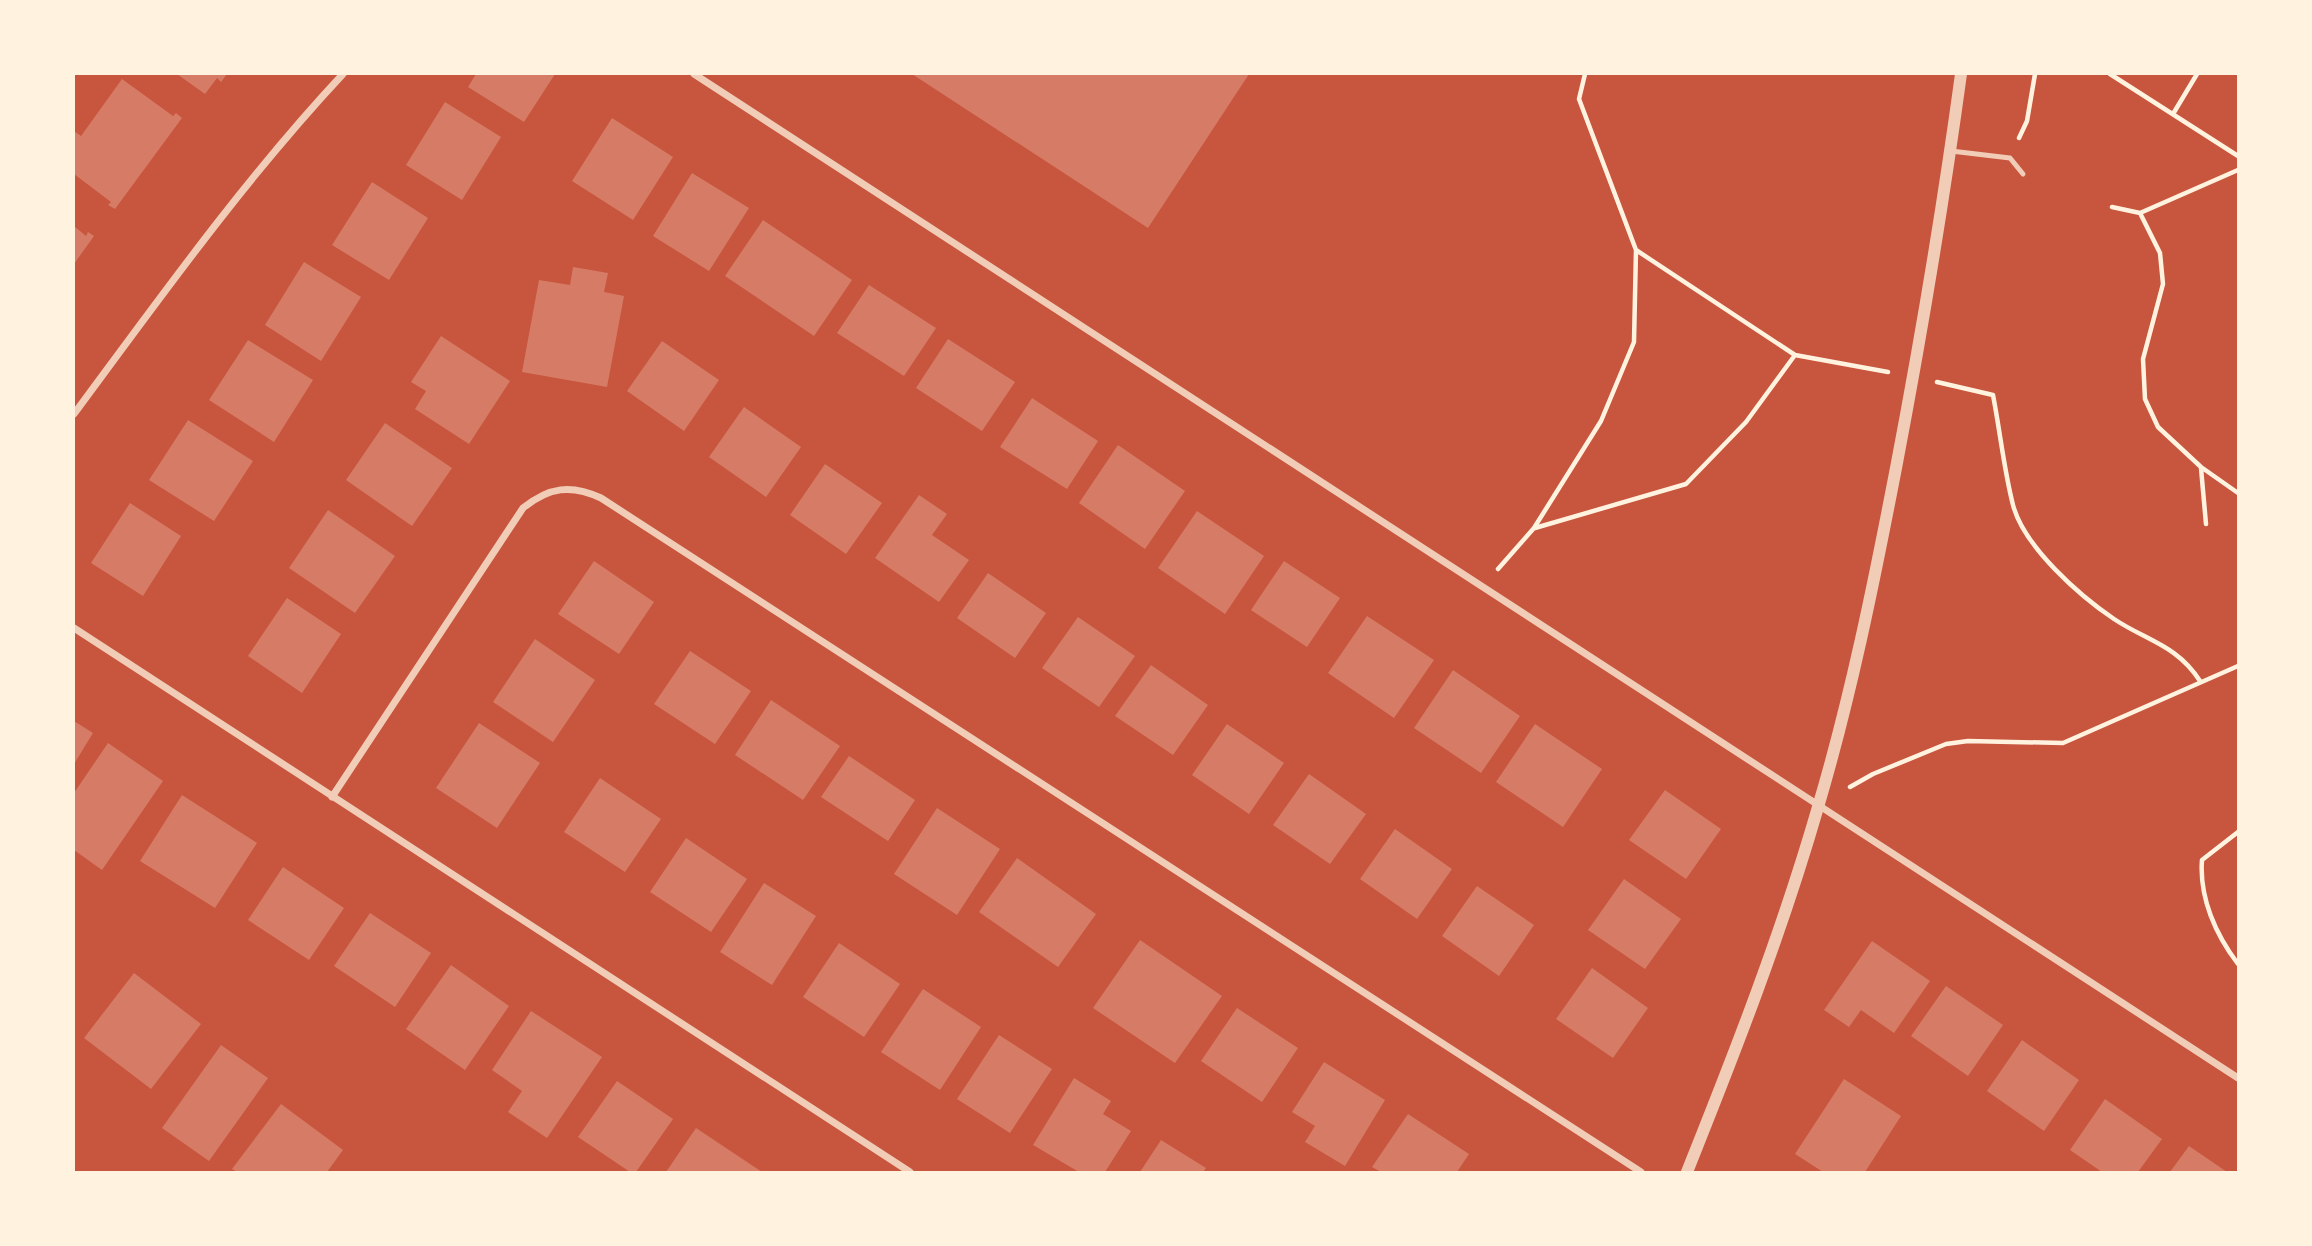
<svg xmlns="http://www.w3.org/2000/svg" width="2312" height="1246" font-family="Arial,sans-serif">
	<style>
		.building { fill: #d67c66 }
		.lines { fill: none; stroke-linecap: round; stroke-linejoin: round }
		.path { stroke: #fff3e0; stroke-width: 4.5 }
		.service { stroke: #f1ccb7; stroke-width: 5 }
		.minor { stroke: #f1ccb7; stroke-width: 7 }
		.tertiary { stroke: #f1ccb7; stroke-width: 12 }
	</style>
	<rect width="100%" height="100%" fill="#c8553d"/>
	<path class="building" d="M177,74H227L221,82L217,78L205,94Z
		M476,74H555L524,122L468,87Z
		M912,74H1249L1148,228Z
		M122,79L173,116L176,113L182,118L115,209L108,205L111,202L74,174V131L81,136Z
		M445,102L501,137L462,200L406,165Z
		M612,118L673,157L633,220L572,181Z
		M692,173L749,208L709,271L653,236Z
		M372,182L428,218L389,280L332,245Z
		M763,220L852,280L814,336L725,276Z
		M74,226L86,236L88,232L94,236L74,264Z
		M304,262L361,297L321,361L265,325Z
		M573,267L608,273L604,292L624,296L607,387L522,372L539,280L570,285Z
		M869,285L936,328L904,376L837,333Z
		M441,336L510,381L469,444L415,409L426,391L411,382Z
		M948,339L1015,382L982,431L916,388Z
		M248,340L313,380L274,442L209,400Z
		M662,341L719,380L684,431L627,391Z
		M1032,398L1098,441L1067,489L1000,447Z
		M744,407L801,447L766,497L709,457Z
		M188,420L253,461L214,521L149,480Z
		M385,423L452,468L412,526L346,480Z
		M1118,445L1185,491L1145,549L1079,503Z
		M825,464L882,503L846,554L790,515Z
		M919,495L947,514L932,535L969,560L939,602L875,558Z
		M130,503L181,536L143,596L91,563Z
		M328,510L395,556L355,613L289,568Z
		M1197,511L1264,556L1225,614L1158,568Z
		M594,561L654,602L619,654L558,614Z
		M1284,561L1340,598L1307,647L1251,610Z
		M988,573L1046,613L1015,658L957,618Z
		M287,598L341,634L302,693L248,656Z
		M1367,616L1434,660L1394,718L1328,673Z
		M1078,617L1135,656L1099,707L1042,668Z
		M535,639L595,680L553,742L493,702Z
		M690,651L751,691L715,744L654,704Z
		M1151,665L1208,705L1173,755L1115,716Z
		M1453,670L1520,716L1481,773L1414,728Z
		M771,700L840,746L803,800L735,755Z
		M74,721L93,733L74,764Z
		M479,723L540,763L497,828L436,788Z
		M1227,724L1284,763L1249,814L1192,775Z
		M1535,724L1602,769L1563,827L1496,782Z
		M108,743L163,781L102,870L74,850V793Z
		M849,756L915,800L888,841L821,797Z
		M1309,774L1366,814L1330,864L1273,825Z
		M600,778L661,819L625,872L564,832Z
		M1665,790L1721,829L1686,879L1629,840Z
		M182,795L257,843L215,908L140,861Z
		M937,808L1000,849L957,915L894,874Z
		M1395,829L1452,869L1417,919L1360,879Z
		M686,838L747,879L711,932L650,892Z
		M1017,858L1096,914L1058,967L979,912Z
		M283,867L344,908L309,960L248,920Z
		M1624,879L1681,919L1645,969L1588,930Z
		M764,883L816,916L772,985L720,952Z
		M1477,886L1534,925L1499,976L1442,936Z
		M370,913L431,953L395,1007L334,966Z
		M1140,940L1222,996L1175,1063L1093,1008Z
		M1872,941L1930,981L1894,1033L1861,1010L1849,1027L1824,1010Z
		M839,943L900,984L864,1037L803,997Z
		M451,965L509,1006L465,1070L406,1029Z
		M1592,968L1648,1008L1613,1058L1556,1019Z
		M134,973L201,1024L151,1089L84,1038Z
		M1946,986L2003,1025L1968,1076L1911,1036Z
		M923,989L981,1027L940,1090L881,1052Z
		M1237,1008L1298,1048L1262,1102L1201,1061Z
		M531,1011L602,1057L547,1138L508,1112L522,1091L492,1070Z
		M999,1035L1052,1069L1010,1133L957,1099Z
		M2022,1040L2079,1080L2044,1131L1987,1091Z
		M221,1045L268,1078L209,1161L162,1128Z
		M1324,1062L1385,1100L1345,1166L1305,1142L1315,1126L1292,1112Z
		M1074,1078L1111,1101L1103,1114L1131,1131L1105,1172H1079L1033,1145Z
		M1844,1079L1901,1116L1865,1172H1823L1795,1154Z
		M617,1081L673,1119L636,1172H630L578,1137Z
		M2105,1099L2162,1139L2138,1172H2102L2070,1150Z
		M281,1104L343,1150L327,1172H237L232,1169Z
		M1408,1114L1469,1154L1457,1172H1381L1372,1167Z
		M696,1128L762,1172H666Z
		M1161,1140L1206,1168L1203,1172H1140Z
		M2189,1146L2227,1172H2170Z"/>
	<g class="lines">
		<path class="path" d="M1585,74L1579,99L1636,250
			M2110,74L2238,156
			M2173,114L2197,74
			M2019,138L2027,121L2035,74
			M2112,207L2140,213L2238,170
			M2140,213L2160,253L2163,284L2143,359L2145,399L2158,427L2201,467L2238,493
			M1937,382L1993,395C2000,431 2004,470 2013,505C2024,547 2080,596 2114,619C2147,641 2177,645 2200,681
			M2201,468L2206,524
			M1535,528L1686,484L1746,422L1795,355
			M1498,569L1534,528L1601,421L1634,342L1636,250L1795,355L1888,372
			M1850,787L1873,774L1946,744L1968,741L2063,743L2238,666
			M2238,832L2202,860C2199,898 2216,935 2238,964"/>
		<path class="service" d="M1951,151L2010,158L2023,174"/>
		<path class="minor" d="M694,74L2238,1078
			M74,414C160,298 244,180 343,74
			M74,628L910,1172
			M332,797L523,508C549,487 571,484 601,498L1641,1172"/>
		<path class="tertiary" d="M1687,1172C1735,1052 1782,932 1818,807C1851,696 1874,582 1896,468C1921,337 1943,206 1961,74"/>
	</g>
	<rect width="2312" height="1246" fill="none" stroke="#fff3e0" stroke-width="150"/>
</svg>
